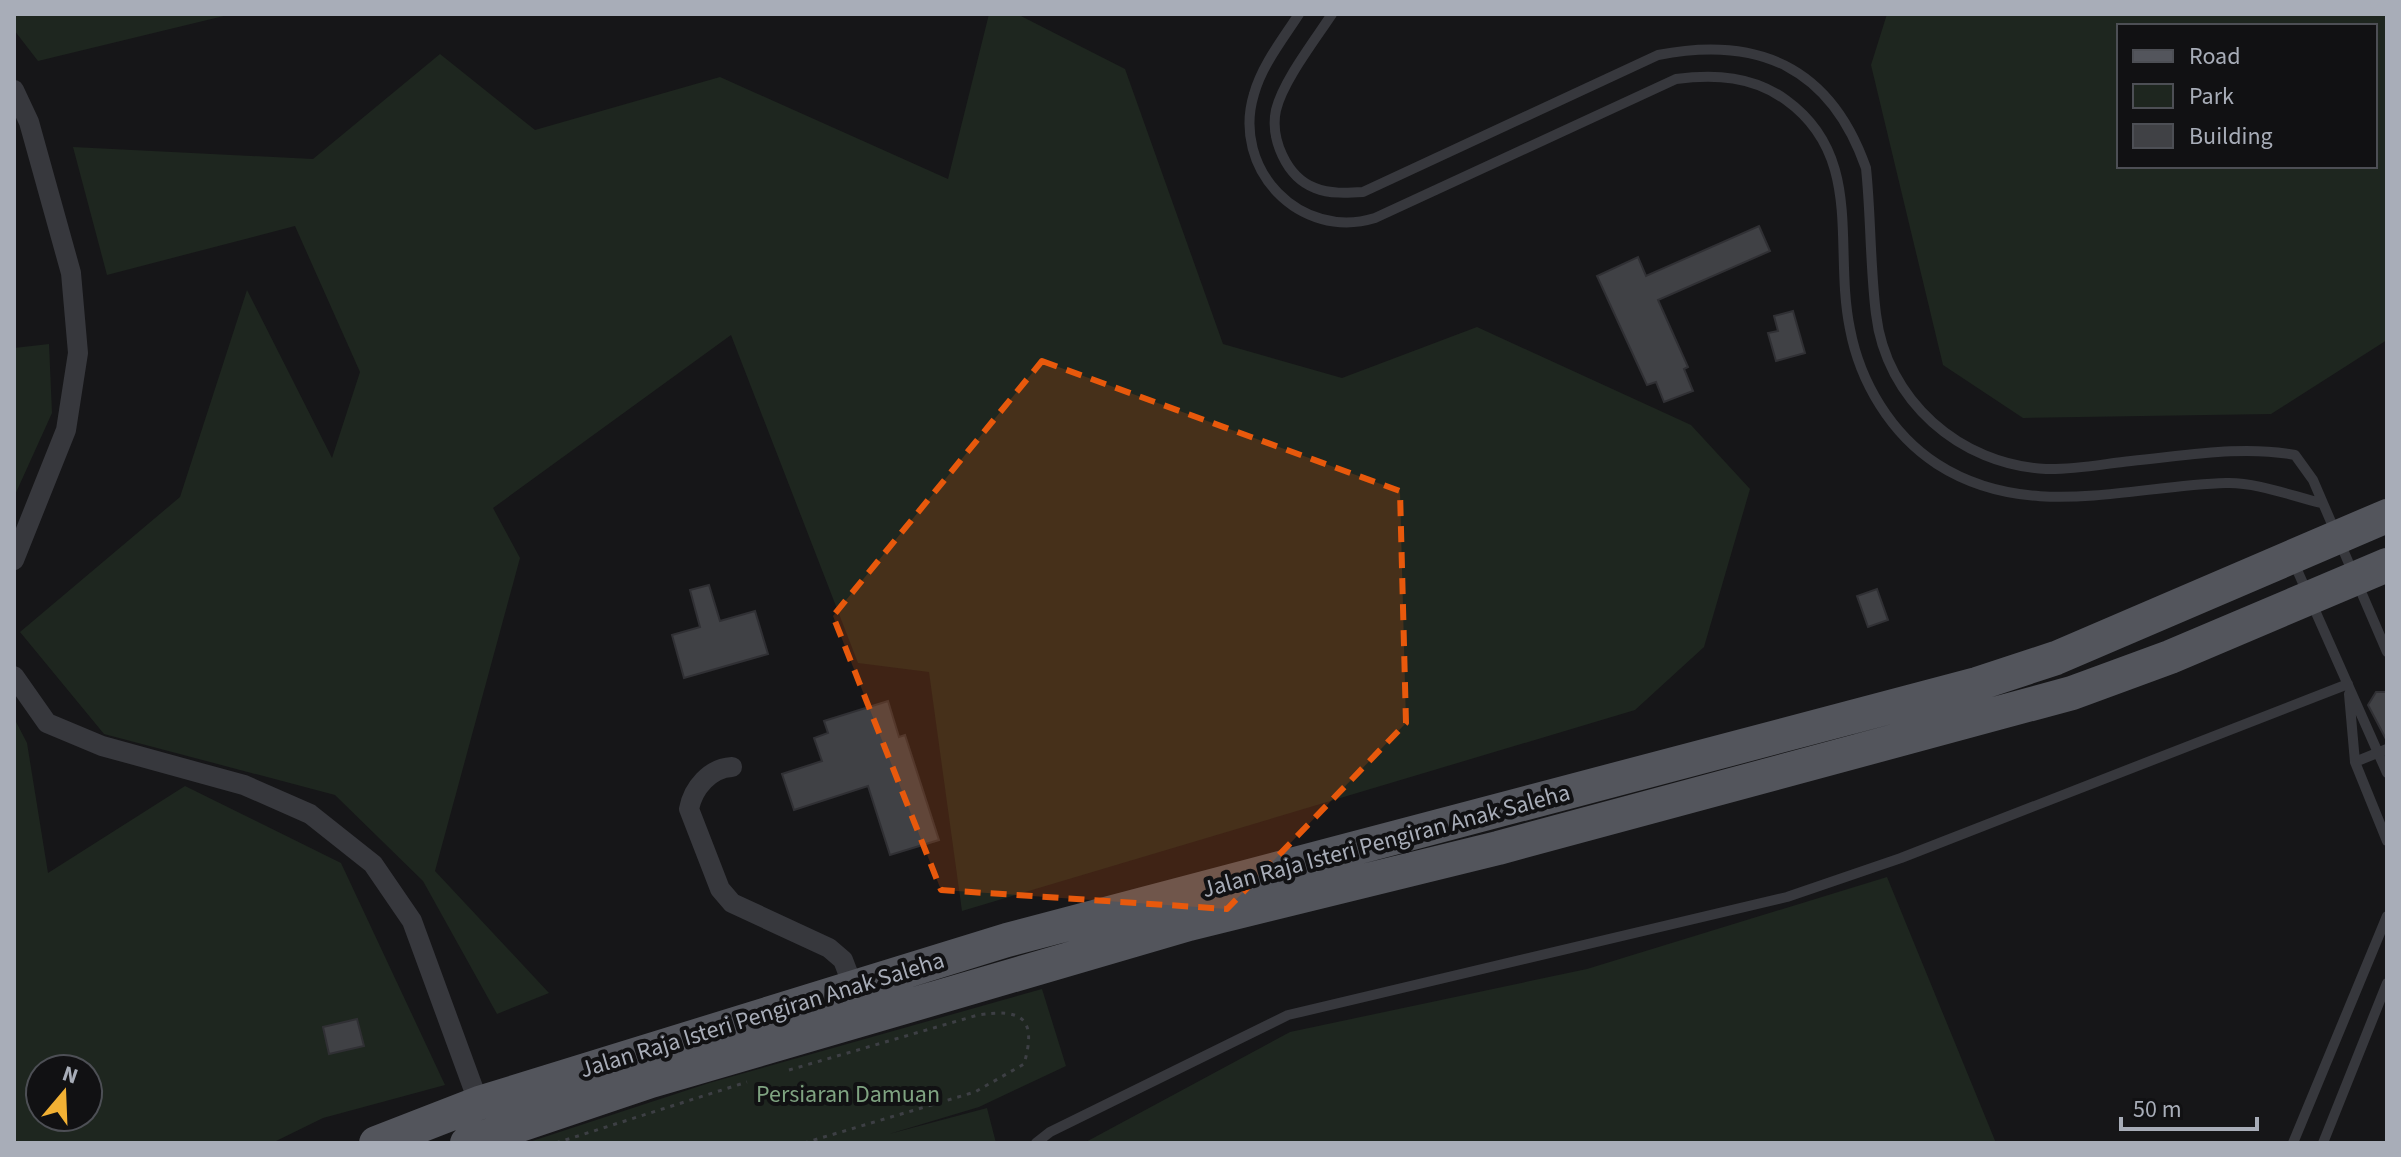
<svg xmlns="http://www.w3.org/2000/svg" width="2401" height="1157" font-family="'Source Sans 3',sans-serif">
	<style>
		.green { fill: #1e261f; fill-rule: evenodd }
		.building { fill: #404145; stroke: #303034; stroke-width: 2 }
		.lines { fill: none; stroke-linecap: round; stroke-linejoin: round }
		.path { stroke: #3d3f44; stroke-width: 3; stroke-dasharray: 4 6; stroke-linecap: butt }
		.lane { stroke: #37383d; stroke-width: 10 }
		.street { stroke: #37383d; stroke-width: 20 }
		.primary { stroke: #53555c; stroke-width: 34 }
		.marked { fill: #e8590c; fill-opacity: 0.2; stroke: #e8590c; stroke-width: 6; stroke-dasharray: 16 10; stroke-linejoin: round }
		.labels { text-anchor: middle; dominant-baseline: central; stroke-width: 8; stroke-linejoin: round; paint-order: stroke }
		.street-label { font-size: 24px; fill: #a8adb8; stroke: #111113 }
		.park-label { font-size: 24px; fill: #7fa381; stroke: #111113 }
	</style>
	<rect width="100%" height="100%" fill="#161618"/>
	<path class="green" d="M14,14H232L38,61L14,30Z
		M989,14H1017L1125,69L1223,344L1342,378L1477,327L1691,425L1750,489L1704,647L1635,710L962,911L929,672L858,663L731,335L493,508L520,558L435,871L549,993L497,1014L423,881L335,795L104,734L20,632L180,497L247,290L332,458L360,372L295,226L107,275L73,147L313,159L440,54L535,130L720,77L948,179Z
		M1887,14H2387V340L2271,414L2023,418L1943,365L1871,65ZM2375,26V166H2119V26Z
		M49,344L52,413L14,497V348Z
		M14,718L27,743L48,873L185,786L341,863L445,1085L323,1118L272,1143H14ZM40,1069H88V1117H40Z
		M1887,877L1996,1143H1084L1290,1032L1587,969Z
		M1042,989L1066,1066L979,1107L889,1134L987,1108L996,1143H526L709,1083Z"/>
	<path class="building" d="M1759,226L1770,251L1658,300L1688,367L1684,369L1693,391L1664,402L1656,382L1647,385L1597,276L1638,257L1646,276Z
		M1793,311L1805,353L1776,361L1768,333L1778,331L1774,316Z
		M709,585L720,621L755,611L768,654L684,678L672,635L700,627L690,590Z
		M1877,589L1888,620L1868,627L1857,596Z
		M2376,692H2387V741L2368,705Z
		M888,701L899,737L905,735L939,840L890,855L868,786L794,810L782,774L822,761L814,738L828,733L824,721Z
		M357,1019L364,1046L329,1054L323,1027Z"/>
	<g class="lines">
		<path class="path" d="M789,1070L978,1015C1023,1008 1037,1019 1024,1064L975,1092L804,1143
			M556,1143L747,1082"/>
		<path class="lane" d="M1299,14C1283,39 1262,65 1254,94C1231,169 1300,241 1375,218L1676,79C1715,74 1753,76 1786,100C1865,157 1833,247 1850,329C1860,382 1891,434 1937,464C2027,522 2127,486 2226,483C2256,482 2292,496 2321,503
			M1332,14C1315,40 1283,81 1276,110C1270,138 1286,177 1315,188C1330,194 1347,193 1363,192L1658,55C1760,35 1831,68 1866,168C1871,216 1870,266 1876,314C1886,400 1960,465 2046,469C2073,470 2103,464 2131,461C2184,456 2242,445 2295,455L2313,480L2387,652
			M2294,563L2387,773
			M2349,694L2355,762L2387,841
			M2355,762L2387,749
			M1036,1143L1050,1132L1288,1015L1787,897L1901,858L2348,684
			M2293,1143L2387,916
			M2323,1143L2387,983"/>
		<path class="street" d="M14,90L29,122L71,273L78,353L66,430L14,560
			M14,676L47,723L102,746L244,785L310,814L373,864L412,921L482,1112
			M732,767C710,768 693,788 689,809L720,889L732,903L829,948L843,960L856,994"/>
		<path class="primary" d="M376,1143L479,1103L1007,940L1977,684L2056,658L2387,516
			M467,1143L651,1081L1189,924L1498,848L2072,693L2170,657L2387,565"/>
	</g>
	<path class="marked" d="M1042,361L1400,491L1406,723L1227,909L941,890L833,616Z"/>
	<g class="labels">
		<g class="street-label">
			<text transform="translate(1386 841) rotate(-15)">Jalan Raja Isteri Pengiran Anak Saleha</text>
			<text transform="translate(762 1015) rotate(-17)">Jalan Raja Isteri Pengiran Anak Saleha</text>
		</g>
		<g class="park-label">
			<text x="848" y="1094">Persiaran Damuan</text>
		</g>
	</g>
	<rect width="2401" height="1157" fill="none" stroke="#a8adb8" stroke-width="32"/>
	<rect x="2117" y="24" width="260" height="144" fill="#111113" stroke="#4d4f55" stroke-width="2"/>
	<rect x="2133" y="50" width="40" height="12" fill="#53555c" stroke="#4d4f55" stroke-width="2"/>
	<text x="2189" y="64" font-size="24" fill="#a8adb8">Road</text>
	<rect x="2133" y="84" width="40" height="24" fill="#1e261f" stroke="#4d4f55" stroke-width="2"/>
	<text x="2189" y="104" font-size="24" fill="#a8adb8">Park</text>
	<rect x="2133" y="124" width="40" height="24" fill="#404145" stroke="#4d4f55" stroke-width="2"/>
	<text x="2189" y="144" font-size="24" fill="#a8adb8">Building</text>
	<g transform="translate(64 1093) rotate(19)"><circle r="38" fill="#111113" stroke="#4d4f55" stroke-width="2"/>
	<path d="M0-6L14 30L0 20L-14 30Z" fill="#f2b134"/>
	<text y="-12" font-size="22" font-weight="bold" text-anchor="middle" fill="#a8adb8">N</text>
	</g>
	<path d="M2121 1117v12h136v-12" fill="none" stroke="#a8adb8" stroke-width="4"/>
	<text x="2133" y="1117" font-size="24" fill="#a8adb8" stroke="#111113" stroke-width="6" paint-order="stroke">50 m</text>
</svg>
